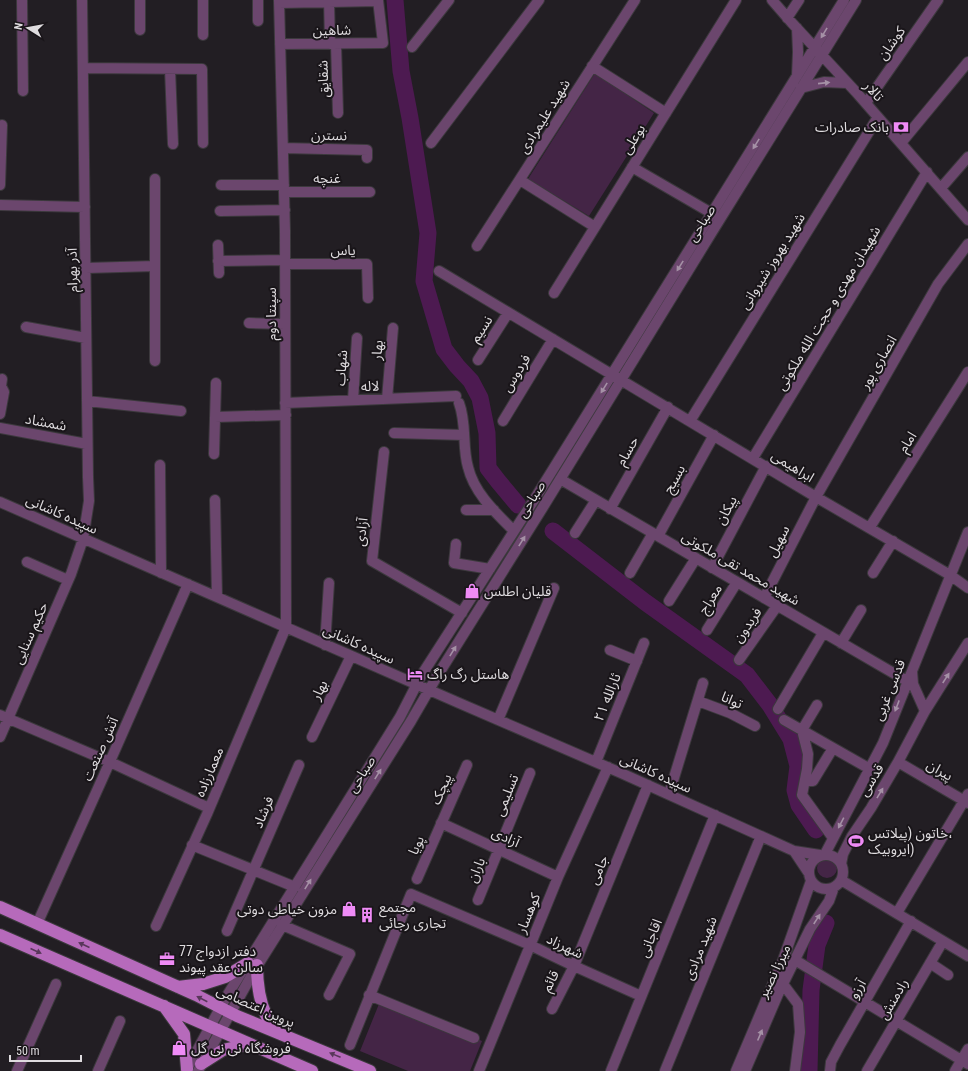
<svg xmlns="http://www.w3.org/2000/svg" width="968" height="1071" font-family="'Roboto Condensed','Noto Sans Arabic',sans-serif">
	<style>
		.green { fill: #442546 }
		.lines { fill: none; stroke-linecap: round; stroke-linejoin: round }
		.river { stroke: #4d1a51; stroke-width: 17 }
		.minor-casing { stroke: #3c393d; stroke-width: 12 }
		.major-casing { stroke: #3c393d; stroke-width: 14 }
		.minor { stroke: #6b466d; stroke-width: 10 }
		.major { stroke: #b66abb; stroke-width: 12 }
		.oneway { fill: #a591a6 }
		.oneway2 { fill: #58375a }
		.labels { text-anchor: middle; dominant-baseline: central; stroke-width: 4; stroke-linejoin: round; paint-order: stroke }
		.street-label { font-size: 14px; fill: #dfdcdf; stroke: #191519 }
		.poi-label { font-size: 14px; fill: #dfdcdf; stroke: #191519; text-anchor: start }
	</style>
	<rect width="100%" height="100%" fill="#221e23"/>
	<path class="green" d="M595,73L654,113L589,216L528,179Z
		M817 868a10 10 0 1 1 20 0a10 10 0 1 1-20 0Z
		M381,999L482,1041L470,1071H408L360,1051Z"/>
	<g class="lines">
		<path class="river" d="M395,0L401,71L410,118L428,233L424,281L444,349L457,366L471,381L480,398L487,433L488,468L498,481L518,505
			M553,531L645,602L747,675L770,705L791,739L798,766L795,790L799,805L816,830
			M809,1071L811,990L817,945L826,923"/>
		<g class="minor-casing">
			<path id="minor" d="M22,0L23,91
				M258,0V21
				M329,0L330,44
				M772,0L792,23L856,92L968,220
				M279,3L378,1
				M787,18L799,0
				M797,28L798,52L797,76
				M140,30V0
				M203,35V0
				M280,44L383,43L378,0
				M336,44L338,113
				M412,47L449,0
				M592,66L666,113
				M83,68L202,69L203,143
				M170,69L173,144
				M801,88L824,82L847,83
				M866,103L938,0
				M431,143L539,0
				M901,143L968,62
				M283,148L367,150V158
				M632,167L713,214
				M155,179V361
				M520,180L595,227
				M0,185L2,125
				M221,185H284
				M941,188L968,157
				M284,192H370
				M0,205L85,207
				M220,211L285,210
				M218,245L219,273
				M477,246L635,0
				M218,261L285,260
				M285,264H367L368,298
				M86,268L155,266
				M439,271L816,497L950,575L968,588
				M554,293L736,0
				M249,323L285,324
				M26,327L86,338
				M478,360L508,313
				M387,399L393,328
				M353,400L357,338
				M87,401L181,411
				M285,403L456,396
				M459,403C467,424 462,447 468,467C474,493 496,513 514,531
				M0,414L4,392L1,386L2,379
				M215,417L286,415
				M503,421L553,339
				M690,421L878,117
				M0,428L87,444
				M394,433L464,435
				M384,452L372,561L462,613
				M214,454L216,383
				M753,458L927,172
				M160,465L161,573
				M560,479L907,681
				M215,500L217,597
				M0,502L459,703L621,773L794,851L820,855
				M610,509L668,407
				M466,510H494
				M870,527L968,372
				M575,533L596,500
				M658,536L714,435
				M456,544L454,563L490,569
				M27,562L68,580
				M712,568L766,466
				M630,573L653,533
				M873,573L893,541
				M764,598L816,497L938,284L968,244
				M669,601L696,558
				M707,630L737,582
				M841,643L861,610
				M325,645L329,583
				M610,650L637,661
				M739,660L777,606
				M912,671L913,684L925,711
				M698,701L730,713L755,726
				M817,705L802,730L808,754L807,769L802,795L833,838
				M778,709L823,633
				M0,715L110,762L209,808
				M498,720L554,588
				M784,720L870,769
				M0,737L71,574L83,539L89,501L88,477L82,0
				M312,737L351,656
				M596,762L644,643
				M898,762L968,803
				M805,780L813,781L833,748
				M669,794L703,683
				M441,823L558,877
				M192,845L295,887
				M794,851L808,872
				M825,854L883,743L968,532
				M809 872a17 17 0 1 1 34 0a17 17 0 1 1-34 0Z
				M841,864L843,854L852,836L871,808L898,762L925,711L968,643
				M417,879L467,765
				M841,880L968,956
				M478,900L530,773
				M897,913L968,794
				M37,924L104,775L188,584
				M282,925L350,954L329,995
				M156,926L207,814L286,627L285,231L279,0
				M227,931L299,765
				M795,960L968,1064
				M930,963L948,975
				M783,984L798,1004L800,1032L795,1071
				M369,995L474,1038
				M552,1009L574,966L648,785
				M350,1045L411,894L530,945L574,966L641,996
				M17,1071L56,984
				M98,1071L120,1021
				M186,1071L225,999L400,717L421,676L534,500L844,0
				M198,1071L254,971L411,721L436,678L543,507L712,232L856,0
				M479,1071L558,877L608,767
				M611,1071L715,815
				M665,1071L761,836
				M736,1071L783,960L811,881
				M745,1071L779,992L810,929L829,901L834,887
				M830,1071L831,1062L840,1045L911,921
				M867,1071L943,941
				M955,1071L968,1049"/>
		</g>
		<g class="major-casing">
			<path id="major" d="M0,907L196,995L237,1016L370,1071
				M0,935L312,1071
				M257,965C257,982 259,1000 266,1015C269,1022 275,1028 280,1033
				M178,987L203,984L225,977L248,963
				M164,1006L184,1034L187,1069
				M201,1064L223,1050L240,1046H251"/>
		</g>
		<use href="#minor" class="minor"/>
		<use href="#major" class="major"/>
	</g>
	<defs><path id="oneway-solid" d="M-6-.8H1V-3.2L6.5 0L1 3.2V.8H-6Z"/></defs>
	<g class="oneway">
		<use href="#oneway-solid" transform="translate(824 33) rotate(121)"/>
		<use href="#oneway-solid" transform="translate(824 83) rotate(-6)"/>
		<use href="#oneway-solid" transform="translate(756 144) rotate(122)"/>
		<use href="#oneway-solid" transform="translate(680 266) rotate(122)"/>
		<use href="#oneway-solid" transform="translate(604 388) rotate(122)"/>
		<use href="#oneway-solid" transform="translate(522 541) rotate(-58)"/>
		<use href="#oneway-solid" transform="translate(453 651) rotate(-58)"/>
		<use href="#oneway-solid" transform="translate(946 678) rotate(-57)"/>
		<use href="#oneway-solid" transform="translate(897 706) rotate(111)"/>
		<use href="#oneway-solid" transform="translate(378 774) rotate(-58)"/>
		<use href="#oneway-solid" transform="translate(880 793) rotate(-59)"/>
		<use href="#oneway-solid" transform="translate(841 823) rotate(118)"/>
		<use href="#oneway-solid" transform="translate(308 884) rotate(-58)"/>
		<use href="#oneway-solid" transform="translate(817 919) rotate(-57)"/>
		<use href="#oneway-solid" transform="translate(760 1035) rotate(-67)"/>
	</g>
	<g class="oneway2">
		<use href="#oneway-solid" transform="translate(84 945) rotate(-156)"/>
		<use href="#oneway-solid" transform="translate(36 951) rotate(24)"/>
		<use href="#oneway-solid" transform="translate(202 999) rotate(-153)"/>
		<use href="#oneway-solid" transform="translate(335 1055) rotate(-158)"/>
	</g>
	<defs>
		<g id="bank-bare" transform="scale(1.2)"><path d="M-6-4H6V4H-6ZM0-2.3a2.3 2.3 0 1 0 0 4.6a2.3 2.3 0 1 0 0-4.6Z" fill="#ef8bf6" stroke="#191519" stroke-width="2.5" paint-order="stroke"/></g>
		<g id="shop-bare" transform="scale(1.2)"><path d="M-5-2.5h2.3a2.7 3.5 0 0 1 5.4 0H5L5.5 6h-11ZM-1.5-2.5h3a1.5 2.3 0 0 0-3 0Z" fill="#ef8bf6" stroke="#191519" stroke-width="2.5" paint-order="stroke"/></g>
		<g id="hotel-bare" transform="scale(1.2)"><path d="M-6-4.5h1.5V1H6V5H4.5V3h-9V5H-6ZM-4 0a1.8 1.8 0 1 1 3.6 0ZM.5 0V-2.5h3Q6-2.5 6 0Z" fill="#ef8bf6" stroke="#191519" stroke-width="2.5" paint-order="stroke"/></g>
		<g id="stadium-bare" transform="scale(1.2)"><path d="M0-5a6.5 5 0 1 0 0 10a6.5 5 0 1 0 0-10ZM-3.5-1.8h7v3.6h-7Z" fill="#ef8bf6" stroke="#191519" stroke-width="2.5" paint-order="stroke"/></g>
		<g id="building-bare" transform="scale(1.2)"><path d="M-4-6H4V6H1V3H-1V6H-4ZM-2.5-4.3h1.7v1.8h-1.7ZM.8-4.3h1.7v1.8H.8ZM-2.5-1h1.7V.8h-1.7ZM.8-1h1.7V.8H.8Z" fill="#ef8bf6" stroke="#191519" stroke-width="2.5" paint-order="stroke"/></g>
		<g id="office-bare" transform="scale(1.2)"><path d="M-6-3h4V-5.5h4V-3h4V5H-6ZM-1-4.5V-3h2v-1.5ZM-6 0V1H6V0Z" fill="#ef8bf6" stroke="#191519" stroke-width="2.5" paint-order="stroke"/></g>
	</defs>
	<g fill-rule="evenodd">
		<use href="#bank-bare" x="901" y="127"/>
		<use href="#shop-bare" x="472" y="591"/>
		<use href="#hotel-bare" x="415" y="674"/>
		<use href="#stadium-bare" x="856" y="841"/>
		<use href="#shop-bare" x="349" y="909"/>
		<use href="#building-bare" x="367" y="915"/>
		<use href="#office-bare" x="167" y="959"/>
		<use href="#shop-bare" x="179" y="1048"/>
	</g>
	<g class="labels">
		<g class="street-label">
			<text transform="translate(332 30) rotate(-1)">شاهین</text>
			<text transform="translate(891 43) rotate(-55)">کوشان</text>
			<text transform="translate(323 79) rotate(-92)">شقایق</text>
			<text transform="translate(874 91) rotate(48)">تالار</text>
			<text transform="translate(544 116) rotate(-58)">شهید علیمرادی</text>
			<text transform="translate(329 135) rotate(1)">نسترن</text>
			<text transform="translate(633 139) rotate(-58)">بوعلی</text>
			<text x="327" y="178">غنچه</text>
			<text transform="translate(701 223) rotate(-58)">صباحی</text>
			<text x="343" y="250">یاس</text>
			<text transform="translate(772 261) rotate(-58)">شهید بهروز شیروانی</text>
			<text transform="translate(72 270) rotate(-91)">آذر بهرام</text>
			<text transform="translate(828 308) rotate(-59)">شهیدان مهدی و حجت الله ملکوتی</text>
			<text transform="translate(271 314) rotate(-90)">سپنتا دوم</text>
			<text transform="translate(481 329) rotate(-57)">نسیم</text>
			<text transform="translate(377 350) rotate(-85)">بهار</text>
			<text transform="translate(878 362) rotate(-60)">انصاری پور</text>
			<text transform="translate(341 368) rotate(-86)">شهاب</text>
			<text transform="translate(516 373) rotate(-58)">فردوس</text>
			<text transform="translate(370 386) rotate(-2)">لاله</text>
			<text transform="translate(46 422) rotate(10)">شمشاد</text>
			<text transform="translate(907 442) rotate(-58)">امام</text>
			<text transform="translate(627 451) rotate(-61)">حسام</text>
			<text transform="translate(793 466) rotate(32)">ابراهیمی</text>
			<text transform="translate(674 479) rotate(-61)">بسیج</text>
			<text transform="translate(531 499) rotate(-58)">صباحی</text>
			<text transform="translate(726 510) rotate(-62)">پیکان</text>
			<text transform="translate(62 514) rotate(24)">سپیده کاشانی</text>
			<text transform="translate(361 532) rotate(-83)">آزادی</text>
			<text transform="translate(778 541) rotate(-63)">سهیل</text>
			<text transform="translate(741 568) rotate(30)">شهید محمد تقی ملکوتی</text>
			<text transform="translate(710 599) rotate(-58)">معراج</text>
			<text transform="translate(747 625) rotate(-55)">فریدون</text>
			<text transform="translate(30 633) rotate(-66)">حکیم سنایی</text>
			<text transform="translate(359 644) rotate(24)">سپیده کاشانی</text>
			<text transform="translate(319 690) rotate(-64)">بهار</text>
			<text transform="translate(889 690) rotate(-68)">قدسی غربی</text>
			<text transform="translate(607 697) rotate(-68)">ثارالله ۲۱</text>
			<text transform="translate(732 700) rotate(24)">توانا</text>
			<text transform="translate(100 749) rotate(-66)">آتش صنعت</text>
			<text transform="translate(940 770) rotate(30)">پیران</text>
			<text transform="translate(209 772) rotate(-67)">معمارزاده</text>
			<text transform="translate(656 773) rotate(24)">سپیده کاشانی</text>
			<text transform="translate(361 774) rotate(-58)">صباحی</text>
			<text transform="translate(871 780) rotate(-59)">قدسی</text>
			<text transform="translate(441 789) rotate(-66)">پیچک</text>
			<text transform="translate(506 795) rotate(-68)">تسلیمی</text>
			<text transform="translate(263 812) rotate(-67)">فرشاد</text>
			<text transform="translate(506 837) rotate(25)">آزادی</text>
			<text transform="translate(416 845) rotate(-66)">پویا</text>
			<text transform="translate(476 870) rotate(-68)">باران</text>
			<text transform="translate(598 870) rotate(-68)">جامی</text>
			<text transform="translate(528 913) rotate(-68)">کوهسار</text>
			<text transform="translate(650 938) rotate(-68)">اقاجانی</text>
			<text transform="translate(565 946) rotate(26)">شهرزاد</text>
			<text transform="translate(700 948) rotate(-68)">شهید مرادی</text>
			<text transform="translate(774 971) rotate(-64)">میرزا نصیر</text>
			<text transform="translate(550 981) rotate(-63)">قائم</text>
			<text transform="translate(857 989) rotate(-60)">آرزو</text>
			<text transform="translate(893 999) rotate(-60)">رادمنش</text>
			<text transform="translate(256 1006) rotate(24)">پروین اعتصامی</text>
		</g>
		<g class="poi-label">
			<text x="889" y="127" text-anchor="end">بانک صادرات</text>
			<text x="484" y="591">قلیان اطلس</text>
			<text x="427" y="674">هاستل رگ راگ</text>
			<text x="868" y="833">خاتون (پیلاتس،<tspan x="868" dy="16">ایروبیک)</tspan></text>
			<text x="379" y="907">مجتمع<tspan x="379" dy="16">تجاری رجائی</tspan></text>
			<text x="337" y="909" text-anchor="end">مزون خیاطی دوتی</text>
			<text x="179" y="951">دفتر ازدواج 77<tspan x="179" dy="16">سالن عقد پیوند</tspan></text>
			<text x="191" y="1048">فروشگاه نی نی گل</text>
		</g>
	</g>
	<g transform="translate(28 28) rotate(281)" stroke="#191519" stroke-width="3" paint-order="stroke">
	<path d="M0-3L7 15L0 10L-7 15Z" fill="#dfdcdf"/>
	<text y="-6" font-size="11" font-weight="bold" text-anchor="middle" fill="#dfdcdf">N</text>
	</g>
	<path d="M10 1055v6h71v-6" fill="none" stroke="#dfdcdf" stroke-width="2"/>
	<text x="16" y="1055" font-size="12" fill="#dfdcdf" stroke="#191519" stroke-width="3" paint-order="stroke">50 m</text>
</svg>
